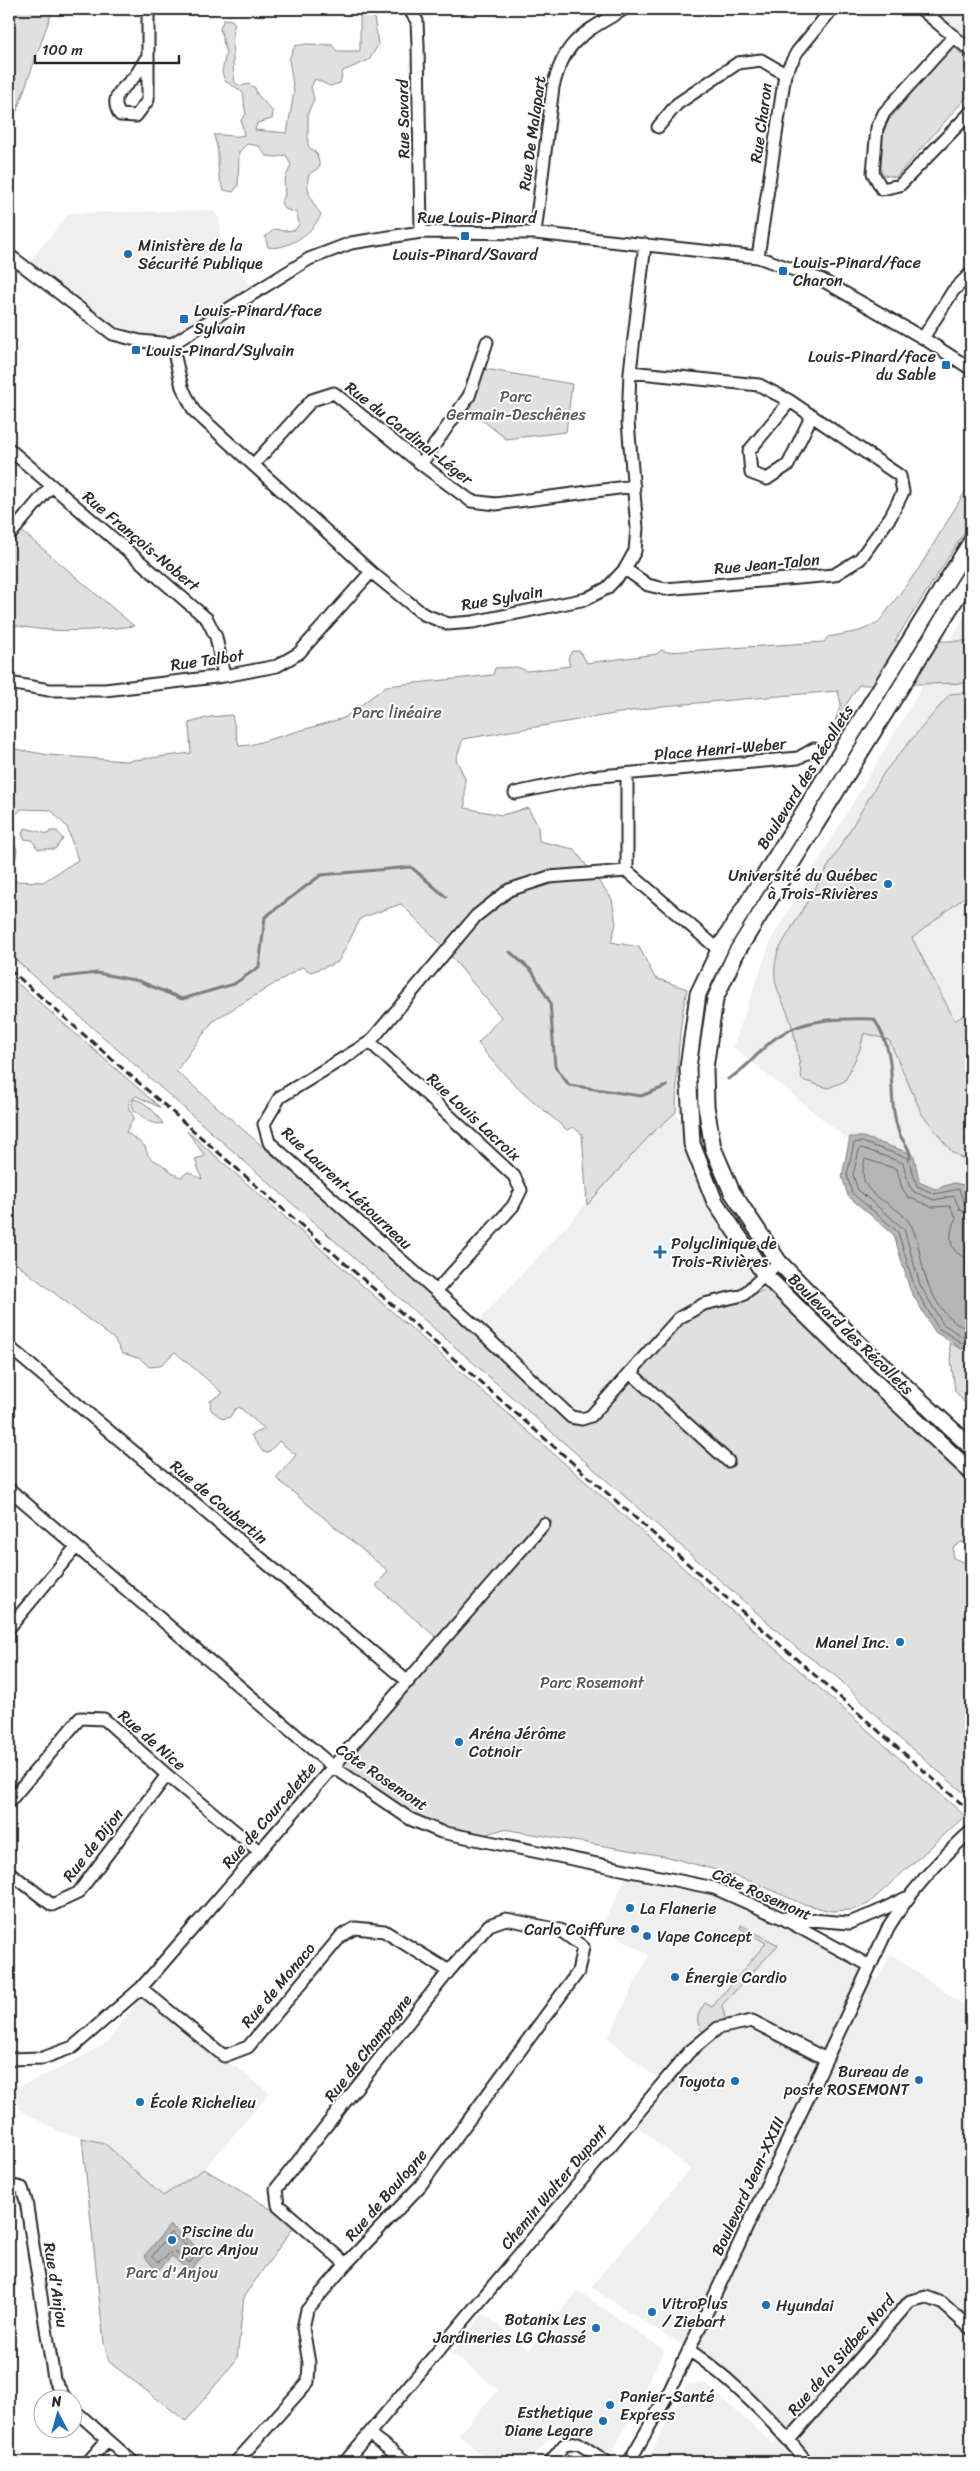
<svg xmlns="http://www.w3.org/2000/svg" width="980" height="2471" font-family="Sriracha,sans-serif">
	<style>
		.built { fill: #efefef }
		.green { fill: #e0e0e0; stroke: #868686 }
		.water { fill: #b6b6b6; stroke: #7e7e7e }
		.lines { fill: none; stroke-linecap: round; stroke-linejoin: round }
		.shore { stroke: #636363; stroke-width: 1 }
		.stream { stroke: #7e7e7e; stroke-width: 3 }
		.minor-casing { stroke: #2b2b2b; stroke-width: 15 }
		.major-casing { stroke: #2b2b2b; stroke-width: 19 }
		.minor { stroke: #fff; stroke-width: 11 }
		.major { stroke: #fff; stroke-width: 15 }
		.rail { stroke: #2b2b2b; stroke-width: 3; stroke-dasharray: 8 4; stroke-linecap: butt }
		.poi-dot { fill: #1f6fb2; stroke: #fff; stroke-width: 2 }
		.labels { text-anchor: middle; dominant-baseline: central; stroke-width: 4; stroke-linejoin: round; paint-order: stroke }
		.street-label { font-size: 16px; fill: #2b2b2b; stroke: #fff }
		.poi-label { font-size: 16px; fill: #2b2b2b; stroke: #fff; text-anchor: start }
		.park-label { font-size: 16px; fill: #585858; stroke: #fff }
	</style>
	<rect width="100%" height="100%" fill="#fff"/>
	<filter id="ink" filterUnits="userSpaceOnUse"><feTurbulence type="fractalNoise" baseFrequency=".02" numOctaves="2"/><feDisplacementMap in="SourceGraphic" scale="10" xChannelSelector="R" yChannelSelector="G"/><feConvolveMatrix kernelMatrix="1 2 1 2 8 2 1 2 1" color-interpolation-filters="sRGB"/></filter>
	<g filter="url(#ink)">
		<path class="built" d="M925,9H971V46Z
			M212,210L220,219V242L254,292L172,344L113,334L25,267L69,213Z
			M971,605V1239L733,1047L771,940Z
			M676,1112L692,1142L715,1202L765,1275L743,1295L704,1304L591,1416L571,1417L474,1326L650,1135Z
			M629,1872L710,1892L779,1925L877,1979L891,1954L971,2010V2462H646L688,2384L705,2383L773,2444L782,2433L689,2350L591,2287L690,2169L637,2126L670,2089L608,2038L649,1955L601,1927Z
			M141,1995L270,2093L204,2169L163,2197L104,2143L60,2132L20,2110L13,2089L63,2067L108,2042Z
			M578,2291L664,2350L612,2453L599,2448L562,2424L528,2462H491L458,2435L498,2390L452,2353L483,2313L529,2350Z
			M566,2452L580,2462H558Z"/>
		<path class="green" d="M9,9H53L9,133Z
			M360,9H373L378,45L369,60L343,71L340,83L330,86L315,79L311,87L314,99L308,113V146L317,154L320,167L309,174C305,190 311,202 321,214C315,232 286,251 268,247L265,237L275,229L284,231L295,230L299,224L297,213L285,209L281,203L285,195L284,182L291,165L286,155L277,157L266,156L259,146L247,144L239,152L238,186L233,192L224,190C218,178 218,168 218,155C218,148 215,141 214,135C225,134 234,138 244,135L241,120L246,114C240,89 252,97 225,81L222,72L226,53L220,28L224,19L232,20L235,24C231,33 233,72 235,83L241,86L249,84L255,88L257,94L273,112L272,119L257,123L255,130L287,133L294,92L289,59L295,46L306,44L332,45L337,51H360Z
			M952,45L971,63V92L896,177L884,175L881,171V138L889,120Z
			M479,368L572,384L566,432L506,439L464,405Z
			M971,482V522L895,641H971V683L859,685L835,721L841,704L838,691L662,706L463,739L456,759L465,778V808L502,815L528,808L538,826L539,841L574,849L612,899L616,924L611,942L639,947L655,978L687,989C678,1030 677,1070 676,1112L650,1135L587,1205L582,1134L573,1127L567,1130C536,1103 502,1077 478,1043L501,1017L440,943L401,904L361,918L338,962L311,972L302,967L213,1021L176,1071L468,1326L573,1425L594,1422L682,1321L704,1308L739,1303L769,1287L971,1485V1545L961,1542L953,1548V1558L971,1565V1633L965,1645L971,1652V1799L899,1738L837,1677L798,1649L9,954V881L43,882L78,860L67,827L51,810L22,809L9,820V748L49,755L126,761L191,753L189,723L210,717L232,715L239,746L250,745L344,718L386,686L493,675L495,668L517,667L527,671L570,666L568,658L572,651H580L587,663L657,654L661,650L668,652L824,642L828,637L860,631L878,623L919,568Z
			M18,528L134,626C91,631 51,634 9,624V538Z
			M971,692V892L912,938L955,1021L971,1010V1164L952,1152L922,1114L889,1040L864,1033L860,1049L845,1081L828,1088L802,1080C799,1062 797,1044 792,1026C783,994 768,988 778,951L885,771L950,694Z
			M25,828L48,834L50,831H57L63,839L55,849H38L32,840L24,839L22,833Z
			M12,844L17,848L16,858L9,863V847Z
			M9,976L161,1108L136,1096L129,1102V1109L134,1117L126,1132L145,1146C149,1163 154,1158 164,1166C170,1171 172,1174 181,1177L188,1172L202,1179L195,1159L205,1156L187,1131L965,1816L868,1904L852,1910L831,1911L800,1903L758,1884L716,1870L664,1856L503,1829L479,1837L412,1818L330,1764L437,1638L376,1586L388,1571L276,1478L296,1455L279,1441L268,1453L263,1452L251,1435L265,1429L239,1407L234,1410L230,1417L223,1419L211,1410L210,1401L223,1393L175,1352L160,1366L149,1367L141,1359L122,1353L114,1339L9,1258Z
			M134,1099C147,1102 156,1113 163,1124C143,1123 149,1119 134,1111L132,1103Z
			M949,1343L962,1349L971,1346V1410L955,1391Z
			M741,1925L778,1945L722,2005L727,2026L707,2037C695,2023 695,2018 705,2003L712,2007L766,1943L740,1928Z
			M82,2138L104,2143L163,2196L204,2169L296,2224L244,2296L237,2359L186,2421L109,2362L104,2343Z"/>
		<path class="water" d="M850,1137H863L910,1153L914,1156L919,1182L935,1189L954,1183L964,1185L970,1208L969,1237L971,1251V1346L962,1349L935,1332L910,1290L894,1235L848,1196L842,1176Z
			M170,2225L205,2254L189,2271L172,2256L157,2271L144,2256Z"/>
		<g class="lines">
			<path class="shore" d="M971,1209L965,1206L959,1189L935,1194L917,1186L908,1158L862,1142L854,1143L847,1175L852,1193L898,1232L915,1288L938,1328L962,1343L971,1342
				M971,1215L960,1210L954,1196L934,1200L914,1192L909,1185L903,1163L862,1148L859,1150L853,1175L858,1190L904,1229L920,1285L943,1324L963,1337L971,1336
				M971,1258C948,1257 947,1234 956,1218L950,1206L932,1207L908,1197L902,1188L897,1169L865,1159C853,1199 895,1198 911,1225C920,1242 920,1264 927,1281C933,1299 951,1329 971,1328
				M171,2233L196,2254L190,2263L173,2251L158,2262L152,2257Z"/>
			<path class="stream" d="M510,952L532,971L550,1002L555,1066L569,1085L641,1096L667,1086
				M54,978L97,973L139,981L182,999L234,984L259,967L265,917L321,875L411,867L446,897
				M728,1079C749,1068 758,1050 777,1037C804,1018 843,1018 874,1019C901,1060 885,1093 899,1133C902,1141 911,1148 910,1158
				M968,1345L971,1353"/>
			<g class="minor-casing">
				<path id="minor" d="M409,9L417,21L418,45L421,232
					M921,9L971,51
					M954,36L884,113L877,128L873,173L882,189L900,185L971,112
					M148,56C143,62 140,70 135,76C124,89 108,95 120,115L136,116L148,100V9
					M658,127L677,104L738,63L761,60L785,74
					M535,233L553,87C565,39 584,33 624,9
					M9,255L113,334L140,341L172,344L309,259L351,243L421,232L535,233L758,257L822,280L923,338L971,369
					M758,257L785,74L797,52L832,9
					M923,338L953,291L971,273
					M172,344L182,387L194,411L371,572L423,614L448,624L473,622L586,599L607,588L625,569L635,551L637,528L628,422L630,372L645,244
					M790,401L749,451L751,473L767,479L788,465L812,415
					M9,449L207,619L216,637L224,676
					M421,464L469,396L487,342
					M253,465L312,400L334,393L421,464L471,501L496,504L634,486
					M9,536L51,486
					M625,569L648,585L665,589L834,575L860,559L891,516L903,492L900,476L790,401L759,385L630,372
					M9,683L49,690H105L224,676L277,666L299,653L371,572
					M627,774V871
					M515,793L590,777L798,758L814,749
					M719,950L627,871L549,877L509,890L476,916L370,1042L280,1097L264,1124L269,1142L474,1325L571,1417L582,1419L591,1416L679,1318L704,1304L743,1295L779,1262
					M370,1042L514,1176L521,1190L513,1206L436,1291
					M9,1347L408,1682
					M635,1369L631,1373L728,1461
					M9,1489L332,1766L410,1819L441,1832L714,1888L782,1918L870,1966
					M9,1628L76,1547
					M9,1802L80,1718L104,1719L167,1775L259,1851
					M9,1872L52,1905L78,1893L167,1775
					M786,1918L849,1923L875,1913L906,1898
					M141,1988L224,2056L248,2047L341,1936L355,1928L384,1931L449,1971
					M9,2059L43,2058L73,2047L141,1988L544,1524
					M9,2185L22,2188L26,2201L54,2379L65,2398
					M689,2350C733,2380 773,2421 807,2462
					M72,2408L133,2462
					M369,2434L406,2462
					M789,2440L910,2301L926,2297L942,2303L971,2329
					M88,2462L107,2440
					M236,2462L308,2382L309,2363L303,2328L307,2310L346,2264L420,2186L578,1972L583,1947L560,1930L506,1919L489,1925L449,1971L276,2189L278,2205L346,2264
					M345,2462L689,2052L718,2028L752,2021L826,2059
					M550,2462L564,2445L578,2443L607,2462
					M629,2462L670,2390L889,1926C912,1889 939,1860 971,1831"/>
			</g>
			<g class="major-casing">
				<path id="major" d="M971,542L722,944L698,994L688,1068L692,1144L715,1202L765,1275L842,1351L971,1472
					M971,574L736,953L715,999L705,1068L706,1106L713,1148L732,1192L779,1262L854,1339L971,1447"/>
			</g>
			<use href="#minor" class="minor"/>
			<use href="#major" class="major"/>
			<path class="rail" d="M9,969L971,1812"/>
		</g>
	</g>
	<g class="poi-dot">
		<rect x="460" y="231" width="10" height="10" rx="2.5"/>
		<circle cx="128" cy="254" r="5"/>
		<rect x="778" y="266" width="10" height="10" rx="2.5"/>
		<rect x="179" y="314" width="10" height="10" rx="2.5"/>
		<rect x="131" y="345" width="10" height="10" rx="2.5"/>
		<rect x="941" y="360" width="10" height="10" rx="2.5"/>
		<circle cx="888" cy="884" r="5"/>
		<path d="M657.5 1244.5h5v5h5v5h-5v5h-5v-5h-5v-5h5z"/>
		<circle cx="900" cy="1642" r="5"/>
		<circle cx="459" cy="1742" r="5"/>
		<circle cx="630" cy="1908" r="5"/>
		<circle cx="635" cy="1929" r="5"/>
		<circle cx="647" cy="1936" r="5"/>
		<circle cx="675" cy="1977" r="5"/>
		<circle cx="919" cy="2080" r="5"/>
		<circle cx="735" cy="2081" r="5"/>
		<circle cx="140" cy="2102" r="5"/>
		<circle cx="172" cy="2240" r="5"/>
		<circle cx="766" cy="2305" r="5"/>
		<circle cx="652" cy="2312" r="5"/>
		<circle cx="596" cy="2328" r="5"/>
		<circle cx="610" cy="2405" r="5"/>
		<circle cx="603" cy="2421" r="5"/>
	</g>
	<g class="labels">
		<g class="street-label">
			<text transform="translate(403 119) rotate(-91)">Rue Savard</text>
			<text transform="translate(761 123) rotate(-82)">Rue Charon</text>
			<text transform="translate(532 133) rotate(-82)">Rue De Malapart</text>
			<text x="477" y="217">Rue Louis-Pinard</text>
			<text transform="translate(409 433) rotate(38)">Rue du Cardinal-Léger</text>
			<text transform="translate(141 541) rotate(40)">Rue François-Nobert</text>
			<text transform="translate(767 564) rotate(-5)">Rue Jean-Talon</text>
			<text transform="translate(502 598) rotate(-10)">Rue Sylvain</text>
			<text transform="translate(207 660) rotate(-8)">Rue Talbot</text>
			<text transform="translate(720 749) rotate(-5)">Place Henri-Weber</text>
			<text transform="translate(805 777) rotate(-58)">Boulevard des Récollets</text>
			<text transform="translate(474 1117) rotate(43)">Rue Louis Lacroix</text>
			<text transform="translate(347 1188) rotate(43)">Rue Laurent-Létourneau</text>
			<text transform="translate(851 1334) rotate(44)">Boulevard des Récollets</text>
			<text transform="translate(219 1502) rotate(40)">Rue de Coubertin</text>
			<text transform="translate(152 1740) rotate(41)">Rue de Nice</text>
			<text transform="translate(382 1777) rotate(34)">Côte Rosemont</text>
			<text transform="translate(269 1815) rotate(-49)">Rue de Courcelette</text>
			<text transform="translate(93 1845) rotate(-52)">Rue de Dijon</text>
			<text transform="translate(762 1894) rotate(24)">Côte Rosemont</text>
			<text transform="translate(278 1985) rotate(-50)">Rue de Monaco</text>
			<text transform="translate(368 2048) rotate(-52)">Rue de Champagne</text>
			<text transform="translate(748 2186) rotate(-65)">Boulevard Jean-XXIII</text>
			<text transform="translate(554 2187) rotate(-50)">Chemin Walter Dupont</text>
			<text transform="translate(386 2195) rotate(-49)">Rue de Boulogne</text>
			<text transform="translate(56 2285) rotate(81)">Rue d'Anjou</text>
			<text transform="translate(841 2355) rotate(-49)">Rue de la Sidbec Nord</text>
		</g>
		<g class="poi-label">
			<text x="138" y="245">Ministère de la<tspan x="138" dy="18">Sécurité Publique</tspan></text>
			<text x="465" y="254" text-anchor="middle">Louis-Pinard/Savard</text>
			<text x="793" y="262">Louis-Pinard/face<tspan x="793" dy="18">Charon</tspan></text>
			<text x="194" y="310">Louis-Pinard/face<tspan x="194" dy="18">Sylvain</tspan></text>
			<text x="146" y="350">Louis-Pinard/Sylvain</text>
			<text x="936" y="356" text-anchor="end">Louis-Pinard/face<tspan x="936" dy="18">du Sable</tspan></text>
			<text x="878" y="875" text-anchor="end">Université du Québec<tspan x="878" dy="18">à Trois-Rivières</tspan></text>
			<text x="671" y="1243">Polyclinique de<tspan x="671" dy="18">Trois-Rivières</tspan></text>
			<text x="890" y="1642" text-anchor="end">Manel Inc.</text>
			<text x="469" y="1733">Aréna Jérôme<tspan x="469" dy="18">Cotnoir</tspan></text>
			<text x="640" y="1908">La Flanerie</text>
			<text x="625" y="1929" text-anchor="end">Carlo Coiffure</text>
			<text x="657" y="1936">Vape Concept</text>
			<text x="685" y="1977">Énergie Cardio</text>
			<text x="909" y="2071" text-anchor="end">Bureau de<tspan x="909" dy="18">poste ROSEMONT</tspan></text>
			<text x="725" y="2081" text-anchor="end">Toyota</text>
			<text x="150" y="2102">École Richelieu</text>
			<text x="182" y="2231">Piscine du<tspan x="182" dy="18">parc Anjou</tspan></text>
			<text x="662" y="2303">VitroPlus<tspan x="662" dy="18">/ Ziebart</tspan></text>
			<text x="776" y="2305">Hyundai</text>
			<text x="586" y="2319" text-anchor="end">Botanix Les<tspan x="586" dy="18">Jardineries LG Chassé</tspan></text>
			<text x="620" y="2396">Panier-Santé<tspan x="620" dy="18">Express</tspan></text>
			<text x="593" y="2412" text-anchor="end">Esthetique<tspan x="593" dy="18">Diane Legare</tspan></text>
		</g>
		<g class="park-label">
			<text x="516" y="396">Parc<tspan x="516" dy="18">Germain-Deschênes</tspan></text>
			<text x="397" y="712">Parc linéaire</text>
			<text x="592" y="1682">Parc Rosemont</text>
			<text x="172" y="2272">Parc d'Anjou</text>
		</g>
	</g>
	<rect width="980" height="2471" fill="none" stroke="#fff" stroke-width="30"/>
	<rect x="15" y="15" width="950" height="2441" fill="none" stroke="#2b2b2b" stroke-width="2" filter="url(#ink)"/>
	<g transform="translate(58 2414) rotate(354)"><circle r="24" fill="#ffffff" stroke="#aaaaaa"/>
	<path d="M0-4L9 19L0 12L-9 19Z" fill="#1f6fb2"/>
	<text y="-8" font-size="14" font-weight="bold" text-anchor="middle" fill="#2b2b2b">N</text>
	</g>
	<path d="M35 55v8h144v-8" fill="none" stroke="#2b2b2b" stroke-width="2.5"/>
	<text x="42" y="55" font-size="15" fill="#2b2b2b" stroke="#ffffff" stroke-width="4" paint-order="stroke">100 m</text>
</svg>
